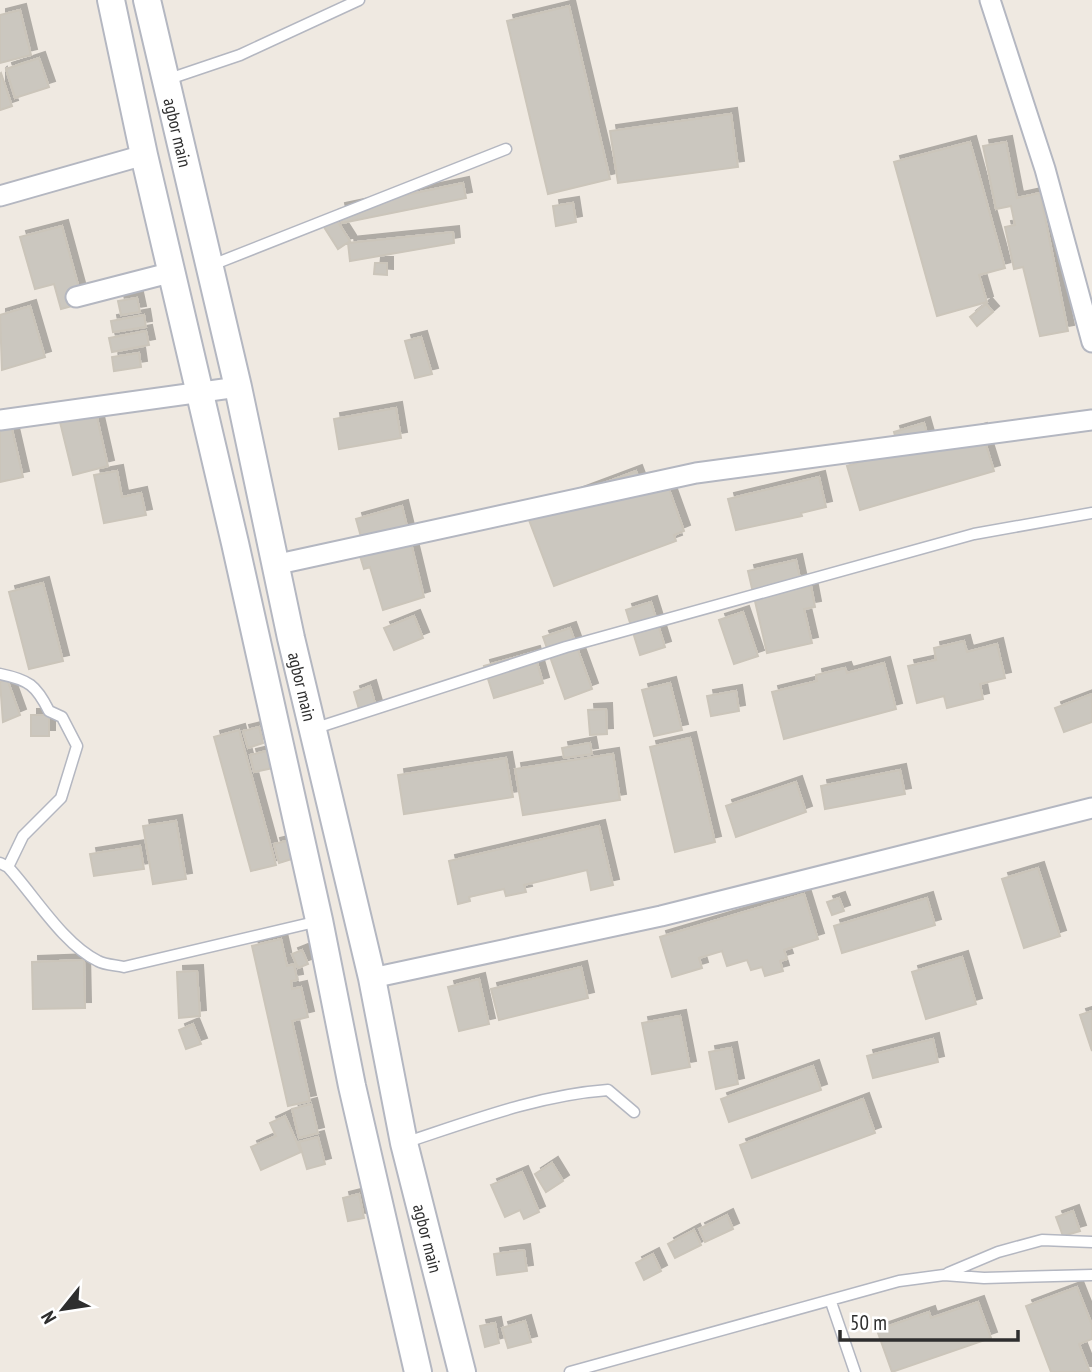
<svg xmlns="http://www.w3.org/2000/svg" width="1092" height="1372" font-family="'PT Sans Narrow',sans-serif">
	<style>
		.building { fill: #cbc7bf; stroke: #cbc5ba; stroke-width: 2; filter: url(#shadow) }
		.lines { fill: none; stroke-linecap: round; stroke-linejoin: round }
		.service-casing { stroke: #b4b7c1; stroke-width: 13 }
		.minor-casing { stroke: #b4b7c1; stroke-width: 23 }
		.secondary-casing { stroke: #b4b7c1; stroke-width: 30 }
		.service { stroke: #fff; stroke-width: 10 }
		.minor { stroke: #fff; stroke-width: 19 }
		.secondary { stroke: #fff; stroke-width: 26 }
		.labels { text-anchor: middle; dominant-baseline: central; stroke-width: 7; stroke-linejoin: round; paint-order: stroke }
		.street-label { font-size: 18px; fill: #2e2e2e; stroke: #fff }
	</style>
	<defs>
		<filter id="shadow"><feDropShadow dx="6" dy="-6" stdDeviation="0" flood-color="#0004"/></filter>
	</defs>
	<rect width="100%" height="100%" fill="#efe9e1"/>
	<path class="building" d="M569,6L610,179L548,194L507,21Z
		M20,10L31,55L0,63V15Z
		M39,58L49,87L15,98L6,69Z
		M1,73L12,106L0,110V74Z
		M731,114L738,167L618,183L610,131Z
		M970,142L1005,268L979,275L987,302L937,316L894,162Z
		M1006,142L1017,198L1040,193L1068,331L1040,336L1023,267L1014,269L1005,227L1015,225L1011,206L996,209L983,146Z
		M463,183L466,198L342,223L339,209Z
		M573,203L576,222L556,226L553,206Z
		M336,219L350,241L338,249L324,227Z
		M62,226L83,303L61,309L54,284L35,289L20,237Z
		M453,232L454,243L350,261L348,243Z
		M375,263H387V275L374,274Z
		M137,298L140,312L121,315L118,301Z
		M986,304L993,312L977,326L970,317Z
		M30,306L45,357L2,370L0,315Z
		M144,315L146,327L113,332L111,321Z
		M146,331L149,345L112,352L109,338Z
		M421,337L432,374L415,378L405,341Z
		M139,353L141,367L114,371L112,357Z
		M396,408L401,438L339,449L334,419Z
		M95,409L108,466L73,475L59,418Z
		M924,423L930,444L981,429L994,471L860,510L847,466L899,450L894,432Z
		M11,425L23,477L0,482V428Z
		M117,471L122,497L141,493L146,515L104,523L94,475Z
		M636,471L642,487L665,478L684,531L674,535L676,541L554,586L526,512Z
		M819,477L826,507L801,513L802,516L736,530L728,499Z
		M402,506L424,597L383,610L370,567L364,569L357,546L363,544L356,519Z
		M796,560L802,588L811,586L815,607L804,609L812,643L767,653L748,571Z
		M43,583L63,661L29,669L9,592Z
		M651,602L665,647L640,655L626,610Z
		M743,612L758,656L734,664L719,620Z
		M414,616L423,638L394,650L384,628Z
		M570,628L592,689L565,699L543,637Z
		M964,641L967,652L997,644L1005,678L980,684L983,699L947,708L944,696L917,703L908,666L936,660L934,648Z
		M534,652L543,683L494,698L484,666Z
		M884,663L896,709L784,739L772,692L817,681L816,675L845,668L847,673Z
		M7,679L20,715L3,722L0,682Z
		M670,683L682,730L654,736L642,690Z
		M370,686L377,710L361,716L354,692Z
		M736,691L739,711L711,716L707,696Z
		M1092,694V722L1064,732L1055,708Z
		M606,709L607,734L590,735L588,710Z
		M31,715H49V736H31Z
		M259,727L263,743L248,748L243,731Z
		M239,730L276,865L251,871L214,737Z
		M690,738L715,842L675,852L650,747Z
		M590,743L592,754L564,758L562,748Z
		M275,749L278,767L254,772L250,755Z
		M613,754L620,800L523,815L515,769Z
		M506,758L513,797L404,814L398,775Z
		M900,770L905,794L825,809L821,786Z
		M796,782L806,812L736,837L726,806Z
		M176,821L186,879L153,884L143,826Z
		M599,826L613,885L591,890L587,870L524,885L526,892L506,896L504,889L469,897L470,901L458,904L449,861Z
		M290,840L295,858L279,863L274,844Z
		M140,846L144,869L94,876L90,854Z
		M1038,868L1060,936L1024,948L1002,879Z
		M804,894L818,939L784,950L787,959L780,961L783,971L765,976L762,967L751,970L747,960L727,966L722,951L699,958L702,968L672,977L660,937Z
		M839,898L844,911L832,915L827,902Z
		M927,898L935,925L842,953L834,926Z
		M281,939L287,966L294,964L297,980L291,981L292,989L301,987L308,1017L292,1021L310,1101L288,1106L252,946Z
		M302,950L308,964L298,968L292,954Z
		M962,957L976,1004L926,1019L912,972Z
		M84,960L85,1008L33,1009L32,962Z
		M581,967L588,998L499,1020L491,989Z
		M197,971L200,1016L179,1018L177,972Z
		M479,979L489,1024L459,1031L448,987Z
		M1092,1011V1051L1080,1015Z
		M680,1016L690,1067L652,1074L642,1023Z
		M193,1024L201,1044L186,1049L179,1030Z
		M933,1039L938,1062L873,1078L867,1056Z
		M731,1048L738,1084L716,1089L709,1052Z
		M813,1066L821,1090L729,1122L721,1099Z
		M863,1099L875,1133L752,1178L740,1145Z
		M311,1104L318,1133L299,1138L292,1109Z
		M285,1116L301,1152L261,1170L251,1147L276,1136L270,1123Z
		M318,1137L325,1164L307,1169L299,1142Z
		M552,1163L563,1181L546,1192L535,1174Z
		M522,1172L539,1212L524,1219L520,1210L505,1217L491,1185Z
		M359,1194L364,1218L348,1221L343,1198Z
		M1073,1211L1080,1231L1063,1236L1056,1217Z
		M727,1215L733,1229L705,1242L699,1229Z
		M694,1230L701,1245L675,1258L668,1244Z
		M524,1250L527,1271L497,1275L494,1254Z
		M653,1254L661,1271L644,1280L636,1263Z
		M1077,1287L1092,1325V1339L1079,1344L1090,1372H1051L1026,1306Z
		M978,1302L991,1338L892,1372L877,1330L929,1312L931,1318Z
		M525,1321L531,1342L508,1348L502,1328Z
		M495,1323L499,1343L485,1347L480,1326Z"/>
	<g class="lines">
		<g class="service-casing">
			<path id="service" d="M169,79L240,55L359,0
				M212,265L506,149
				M0,674C29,680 36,685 49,711L62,717L77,746L61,798L23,836L8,867
				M313,729L566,647L974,534L1092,513
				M0,863L8,867C34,895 63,944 98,961C105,965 116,965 124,967L319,921
				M404,1143C471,1121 538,1095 608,1090L634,1112
				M948,1273L998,1252L1042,1240L1092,1242
				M831,1302L855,1372
				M570,1372L899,1281L944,1275L984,1278L1092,1275"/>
		</g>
		<g class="minor-casing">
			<path id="minor" d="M990,0L1045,169L1092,342
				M0,196L144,155
				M76,297L173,272
				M0,420L238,387
				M274,565L696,473L1092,420
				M372,978L661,916L1092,808"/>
		</g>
		<g class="secondary-casing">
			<g id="secondary">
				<path d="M111,0L144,155L235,543L319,920L352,1086L418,1372"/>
				<path id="s1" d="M147,0L238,387L291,638L372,978L404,1143L462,1372"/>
			</g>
		</g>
		<use href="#service" class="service"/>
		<use href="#minor" class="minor"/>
		<use href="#secondary" class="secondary"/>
	</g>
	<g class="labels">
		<g class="street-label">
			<text stroke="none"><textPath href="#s1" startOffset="136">agbor main</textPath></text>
			<text stroke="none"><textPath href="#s1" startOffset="704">agbor main</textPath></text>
			<text stroke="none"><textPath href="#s1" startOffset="1270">agbor main</textPath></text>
		</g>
	</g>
	<g transform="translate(63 1309) rotate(240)" stroke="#ffffff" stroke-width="5" paint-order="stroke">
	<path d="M0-5L12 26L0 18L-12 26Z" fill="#2e2e2e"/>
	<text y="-10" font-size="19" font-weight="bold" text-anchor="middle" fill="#2e2e2e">N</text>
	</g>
	<path d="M840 1330v10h178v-10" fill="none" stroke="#2e2e2e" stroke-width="3.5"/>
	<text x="850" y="1330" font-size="21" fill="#2e2e2e" stroke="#ffffff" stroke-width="5" paint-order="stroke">50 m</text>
</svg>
